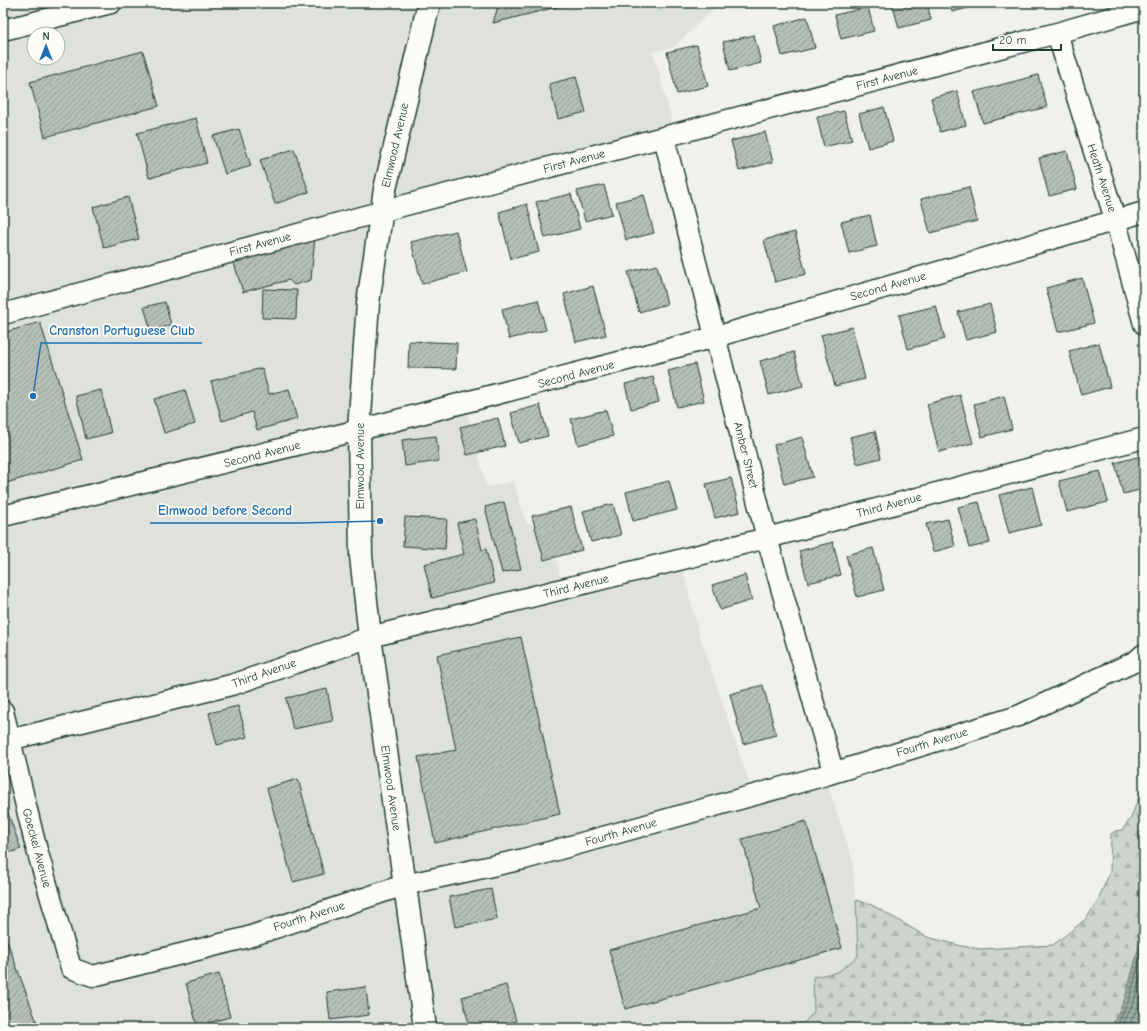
<svg xmlns="http://www.w3.org/2000/svg" width="1147" height="1031" font-family="'Comic Neue',sans-serif">
	<style>
		.built { fill: #dfe2dc; fill-rule: evenodd }
		.forest { fill: url(#forest-firs); stroke: #768880 }
		.water { fill: url(#water-rules); stroke: #6c8077 }
		.lines { fill: none; stroke-linecap: round; stroke-linejoin: round }
		.shore { stroke: #526961; stroke-width: 1 }
		.building { fill: url(#building-hatch); stroke: #1f3d34 }
		.minor-casing { stroke: #1f3d34; stroke-width: 23 }
		.primary-casing { stroke: #1f3d34; stroke-width: 25 }
		.minor { stroke: #fdfcf7; stroke-width: 20 }
		.primary { stroke: #fdfcf7; stroke-width: 22 }
		.labels { text-anchor: middle; dominant-baseline: central; stroke-width: 3.5; stroke-linejoin: round; paint-order: stroke }
		.street-label { font-size: 12px; fill: #1f3d34; stroke: #fdfcf7 }
		.leader { fill: none; stroke: #1f6fb2; stroke-width: 1.5 }
		.callout-dot { fill: #1f6fb2; stroke: #fdfcf7; stroke-width: 1.5 }
		.callout-label { font-size: 13px; text-anchor: middle; font-weight: bold; fill: #1f6fb2; stroke: #fdfcf7; stroke-width: 3.5; stroke-linejoin: round; paint-order: stroke }
	</style>
	<defs>
		<pattern id="forest-firs" width="22" height="20" patternUnits="userSpaceOnUse"><rect width="22" height="20" fill="#cdd3cd"/><path d="M5 1l3.5 6h-7zM16 11l3.5 6h-7z" fill="#b0b6b1"/></pattern>
		<pattern id="water-rules" width="6" height="5" patternUnits="userSpaceOnUse"><rect width="6" height="5" fill="#9faca4"/><path d="M0 2.5h6" fill="none" stroke="#818d86"/></pattern>
		<pattern id="building-hatch" width="6" height="6" patternUnits="userSpaceOnUse"><rect width="6" height="6" fill="#b6bfb8"/><path d="M-1 1l2-2M0 6l6-6M5 7l2-2" fill="none" stroke="#939c96"/></pattern>
	</defs>
	<rect width="100%" height="100%" fill="#f0f1eb"/>
	<filter id="ink" filterUnits="userSpaceOnUse"><feTurbulence type="fractalNoise" baseFrequency=".025" numOctaves="2"/><feDisplacementMap in="SourceGraphic" scale="8" xChannelSelector="R" yChannelSelector="G"/><feConvolveMatrix kernelMatrix="1 2 1 2 8 2 1 2 1" color-interpolation-filters="sRGB"/></filter>
	<g filter="url(#ink)">
		<path class="built" d="M3,3H720L674,47L653,51L675,131L386,207L363,426L466,408L487,487L514,481L526,523L551,528L562,587L680,558L698,630L752,791L825,776L853,862L858,956L838,972L813,977L814,1012L804,1023L790,1025L788,1028H3ZM34,34H58V58H34Z"/>
		<path class="forest" d="M1144,783V929L1125,999L1111,1028H788L790,1025L804,1023L814,1012L813,977L838,972L858,956L856,900L872,905L927,937L962,946L980,949L1053,945L1086,919L1097,902L1110,872L1111,834L1115,831L1122,830L1131,818Z"/>
		<path class="water" d="M1144,929V1028H1111L1125,999Z"/>
		<g class="lines">
			<path class="shore" d="M1116,1028L1129,1000L1144,944
				M1121,1028L1134,1002L1144,963
				M1128,1028L1139,1005L1144,986"/>
		</g>
		<path class="building" d="M499,3H573L493,23Z
			M892,3H927L931,20L899,28Z
			M950,3H988L952,12Z
			M868,7L874,31L841,39L835,15Z
			M807,17L815,48L782,56L774,26Z
			M754,35L761,63L730,71L723,42Z
			M697,45L708,86L677,94L667,52Z
			M143,51L159,106L45,137L30,82Z
			M1038,75L1047,107L983,123L974,92Z
			M576,77L586,112L558,119L549,84Z
			M957,91L966,125L940,132L931,98Z
			M884,107L893,141L868,148L859,114Z
			M844,111L852,140L824,147L817,117Z
			M196,118L207,163L149,178L137,133Z
			M239,129L251,166L225,174L213,136Z
			M765,132L773,162L739,171L731,141Z
			M294,149L309,192L275,204L260,160Z
			M1067,151L1077,189L1049,196L1039,158Z
			M604,185L612,214L585,221L577,191Z
			M969,187L977,221L930,233L921,199Z
			M571,194L580,229L545,238L536,202Z
			M644,195L654,233L626,240L616,202Z
			M128,197L139,239L104,248L93,207Z
			M527,204L539,252L511,259L499,212Z
			M870,215L877,246L849,253L841,222Z
			M456,231L467,272L422,284L411,242Z
			M795,232L806,274L775,282L764,240Z
			M315,236L311,280L294,285L289,280L243,292L233,260Z
			M657,265L667,304L639,312L628,272Z
			M1082,278L1094,323L1058,332L1046,288Z
			M593,286L606,335L576,342L564,294Z
			M263,289L297,290L296,319L262,318Z
			M538,300L546,330L509,339L502,309Z
			M165,302L171,325L151,331L144,307Z
			M990,304L997,332L966,340L958,312Z
			M936,306L945,339L908,349L899,315Z
			M40,322L83,460L3,484V333Z
			M852,327L865,379L835,386L821,335Z
			M409,341L457,343L456,369L408,368Z
			M1099,343L1110,387L1081,395L1069,351Z
			M794,352L803,386L769,395L760,361Z
			M695,364L704,401L677,407L668,371Z
			M262,368L269,394L289,389L297,419L257,430L252,412L222,421L211,381Z
			M653,377L659,402L631,409L625,384Z
			M101,390L111,433L86,439L76,396Z
			M185,390L195,424L164,433L154,399Z
			M960,395L973,443L939,452L927,404Z
			M1004,396L1012,429L982,437L974,404Z
			M540,405L548,436L519,443L511,413Z
			M606,410L613,436L578,445L571,419Z
			M498,418L505,446L467,455L460,427Z
			M875,431L881,458L857,464L850,437Z
			M436,436L439,461L405,466L402,440Z
			M802,437L813,477L784,484L774,445Z
			M1144,455V489L1123,494L1115,463Z
			M1100,471L1108,502L1067,512L1059,481Z
			M731,478L740,512L715,518L706,484Z
			M669,481L677,510L633,521L626,492Z
			M1032,487L1041,525L1009,533L999,495Z
			M504,502L521,569L502,573L485,507Z
			M979,502L990,543L969,548L958,507Z
			M613,504L621,535L591,542L583,511Z
			M571,507L582,550L544,560L532,516Z
			M405,517L447,519L445,549L403,546Z
			M475,519L482,550L486,549L494,583L432,598L424,564L464,554L457,523Z
			M948,519L955,546L933,552L926,524Z
			M833,542L841,575L808,583L799,551Z
			M873,548L884,590L857,597L846,555Z
			M745,575L752,600L720,610L712,585Z
			M521,637L560,814L435,843L418,757L456,750L437,655Z
			M763,685L776,735L743,744L730,694Z
			M327,689L333,721L293,729L286,698Z
			M238,706L247,737L217,745L209,713Z
			M298,779L324,874L293,882L267,788Z
			M3,799L21,849L3,855Z
			M806,821L842,948L625,1009L609,950L761,908L742,839Z
			M491,889L497,919L455,927L449,897Z
			M3,930L39,1028H3Z
			M219,974L230,1017L197,1026L186,983Z
			M506,985L516,1021L490,1028H470L462,997Z
			M366,987L369,1015L330,1020L327,992Z"/>
		<g class="lines">
			<g class="minor-casing">
				<path id="minor" d="M3,30L111,3
					M1057,33L1115,219L1144,324
					M664,138L767,538L833,771
					M3,314L383,211L1057,33L1144,8
					M3,516L359,430L715,337L1144,212
					M3,711L35,843L71,968L93,976L245,938L404,885L524,859L826,775L1018,716L1136,661L1144,654
					M9,740L235,684L370,637L767,538L1144,438"/>
			</g>
			<g class="primary-casing">
				<path id="primary" d="M425,1028L370,637L361,556L359,430L368,303L385,189L429,3"/>
			</g>
			<use href="#minor" class="minor"/>
			<use href="#primary" class="primary"/>
		</g>
	</g>
	<g class="labels">
		<g class="street-label">
			<text transform="translate(887 78) rotate(-15)">First Avenue</text>
			<text transform="translate(395 145) rotate(-77)">Elmwood Avenue</text>
			<text transform="translate(574 161) rotate(-15)">First Avenue</text>
			<text transform="translate(1102 178) rotate(72)">Heath Avenue</text>
			<text transform="translate(260 244) rotate(-15)">First Avenue</text>
			<text transform="translate(888 286) rotate(-16)">Second Avenue</text>
			<text transform="translate(576 374) rotate(-15)">Second Avenue</text>
			<text transform="translate(262 454) rotate(-14)">Second Avenue</text>
			<text transform="translate(746 455) rotate(76)">Amber Street</text>
			<text transform="translate(360 466) rotate(-90)">Elmwood Avenue</text>
			<text transform="translate(889 505) rotate(-15)">Third Avenue</text>
			<text transform="translate(576 586) rotate(-14)">Third Avenue</text>
			<text transform="translate(264 673) rotate(-19)">Third Avenue</text>
			<text transform="translate(932 742) rotate(-17)">Fourth Avenue</text>
			<text transform="translate(391 788) rotate(82)">Elmwood Avenue</text>
			<text transform="translate(621 832) rotate(-16)">Fourth Avenue</text>
			<text transform="translate(37 848) rotate(75)">Goeckel Avenue</text>
			<text transform="translate(309 916) rotate(-18)">Fourth Avenue</text>
		</g>
	</g>
	<path class="leader" d="M33 396L41 343H202M380 521L300 523H150"/>
	<g class="callout-dot">
		<circle cx="33" cy="396" r="4"/>
		<circle cx="380" cy="521" r="4"/>
	</g>
	<g class="callout-label">
		<text x="122" y="335">Cranston Portuguese Club</text>
		<text x="225" y="515">Elmwood before Second</text>
	</g>
	<rect width="1147" height="1031" fill="none" stroke="#fdfcf7" stroke-width="16"/>
	<rect x="8" y="8" width="1131" height="1015" fill="none" stroke="#1f3d34" stroke-width="1.5" filter="url(#ink)"/>
	<g transform="translate(46 46)"><circle r="19" fill="#fdfcf7" stroke="#a4b0a9"/>
	<path d="M0-3L7 15L0 10L-7 15Z" fill="#1f6fb2"/>
	<text y="-6" font-size="11" font-weight="bold" text-anchor="middle" fill="#1f3d34">N</text>
	</g>
	<path d="M993 44v6h68v-6" fill="none" stroke="#1f3d34" stroke-width="2"/>
	<text x="999" y="44" font-size="12" fill="#1f3d34" stroke="#fdfcf7" stroke-width="3" paint-order="stroke">20 m</text>
</svg>
